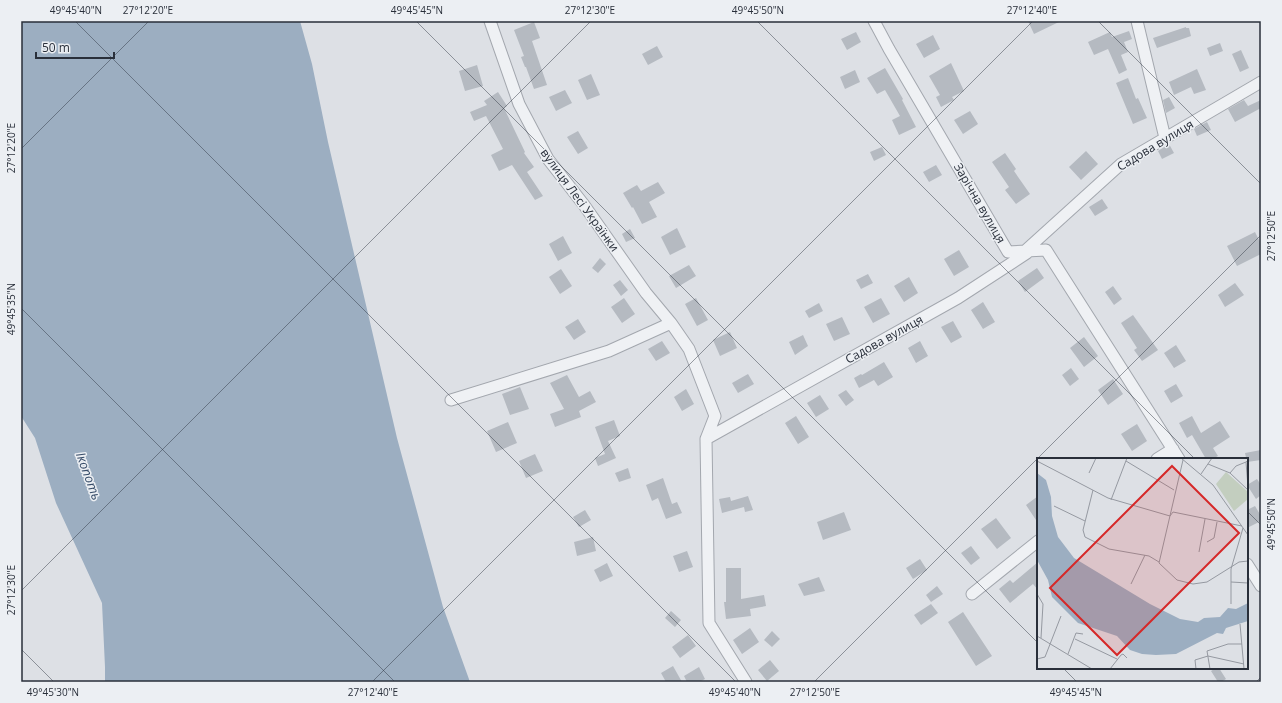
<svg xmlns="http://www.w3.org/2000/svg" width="1282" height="703" font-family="'Open Sans',sans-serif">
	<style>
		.water { fill: #9caec1 }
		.building { fill: #b5bac1 }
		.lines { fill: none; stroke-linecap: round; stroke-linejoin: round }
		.street-casing { stroke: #a3a7ae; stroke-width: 13 }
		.street { stroke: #eff1f4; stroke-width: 11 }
		.ticks { fill: none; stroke: #292f3a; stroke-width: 1; stroke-opacity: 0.45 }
		.labels { text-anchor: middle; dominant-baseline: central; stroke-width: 3; stroke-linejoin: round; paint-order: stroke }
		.street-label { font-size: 12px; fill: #292f3a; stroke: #eceff3 }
		.water-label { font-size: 13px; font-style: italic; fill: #384d69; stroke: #eceff3 }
		.inset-road { fill: none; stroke: #9599a1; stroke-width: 1 }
		.view { fill: #d62828; fill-opacity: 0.15; stroke: #d62828; stroke-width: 2 }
		.inset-edge { fill: none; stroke: #292f3a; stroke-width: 2 }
		.neatline { fill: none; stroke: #292f3a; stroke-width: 1.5 }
		.ticks-label { font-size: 10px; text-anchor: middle; fill: #292f3a }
	</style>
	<rect width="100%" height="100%" fill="#dde0e5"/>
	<path class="water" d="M21,21H300L312,64L328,142L397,438L443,607L470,682H105V667L102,603L56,503L35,438L21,416Z"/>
	<path class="building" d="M1028,21H1061L1034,34Z
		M534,22L540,38L532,41L547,85L534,89L526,67H525L521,57L524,56L514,30Z
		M1186,27V28H1189L1191,36L1157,48L1153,38Z
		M1129,31L1132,39L1124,42L1128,52L1121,55L1127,70L1119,74L1108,49L1094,55L1088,42L1110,32L1112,37Z
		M856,32L861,42L847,50L841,39Z
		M933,35L940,49L924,58L916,44Z
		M1220,43L1223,51L1210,56L1207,48Z
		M657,46L663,57L648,65L642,54Z
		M1241,50L1249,68L1240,72L1232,54Z
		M951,63L964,91L952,97L954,100L941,107L936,97L940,95L929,76Z
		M477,65L483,86L465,91L459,71Z
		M885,68L903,99L902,100L916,127L899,135L892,120L900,116L885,90L877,94L867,78Z
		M1197,69L1206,90L1194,94L1191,87L1174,95L1169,82Z
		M855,70L860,82L845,89L840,77Z
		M591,74L600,95L587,100L578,80Z
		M1128,78L1136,99L1138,98L1147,118L1133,124L1116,83Z
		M565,90L572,103L556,111L549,97Z
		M498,92L507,106L504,108L525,152L524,153L534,167L527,172L543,196L535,200L512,165L499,171L491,155L503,149L486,116L474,121L470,112L487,105L484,101Z
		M1169,97L1175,108L1166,113L1163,100Z
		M1244,100L1248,106L1261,100V108L1235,122L1228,109Z
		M970,111L978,124L963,134L954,120Z
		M1207,122L1211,130L1197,136L1194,129Z
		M578,131L588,148L578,154L567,137Z
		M1169,144L1174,153L1162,159L1158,151Z
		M882,147L886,155L874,161L870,152Z
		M1086,151L1098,164L1081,180L1069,167Z
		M1005,153L1016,169L1014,171L1030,194L1016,204L1005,190L1009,187L992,162Z
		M936,165L942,175L929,182L923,172Z
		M658,182L665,193L649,202L657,217L642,224L633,207L632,208L623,193L637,185L641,191Z
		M1102,199L1108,208L1095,216L1089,207Z
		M677,228L686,247L670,255L661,237Z
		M630,229L635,238L626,242L622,234Z
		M1255,232L1261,244V254L1237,266L1227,246Z
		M563,236L572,253L558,261L549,244Z
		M959,250L969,267L954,276L944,259Z
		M600,258L606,264L598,273L592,268Z
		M689,265L696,276L676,288L669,276Z
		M1037,268L1044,278L1025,292L1018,281Z
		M561,269L572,286L560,294L549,277Z
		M868,274L873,283L861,289L856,280Z
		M909,277L918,293L904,302L894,286Z
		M620,280L628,290L621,296L613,285Z
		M1235,283L1244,295L1225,307L1218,295Z
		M1113,286L1122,299L1114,305L1105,292Z
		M624,298L635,314L622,323L611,307Z
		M696,298L708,320L697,326L685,304Z
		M881,298L890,314L873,323L864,307Z
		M983,302L995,322L983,329L971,310Z
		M819,303L823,311L809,318L805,311Z
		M1133,315L1158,350L1142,361L1134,350L1137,348L1121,323Z
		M842,317L850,334L834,341L826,324Z
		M578,319L586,332L574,340L565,327Z
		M953,321L962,337L951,343L941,327Z
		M730,332L737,348L720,356L713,340Z
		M803,335L808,346L795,355L789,342Z
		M1084,337L1098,356L1084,367L1070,348Z
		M662,341L670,353L656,361L648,349Z
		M920,341L928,356L916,363L908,348Z
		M1176,345L1186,361L1174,368L1164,353Z
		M884,362L893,377L878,386L874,380L859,388L854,378L861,374L862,375Z
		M1071,368L1079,379L1070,386L1062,375Z
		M748,374L754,384L738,393L732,383Z
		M567,375L579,397L590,391L596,402L579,411L581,417L555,427L550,414L564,409L550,383Z
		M1113,379L1123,394L1108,405L1098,390Z
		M1176,384L1183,396L1171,403L1164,391Z
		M520,387L529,409L510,415L502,394Z
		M686,389L694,404L682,411L674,397Z
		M846,390L854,400L846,406L838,395Z
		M820,395L829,409L816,417L807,403Z
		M796,416L809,437L798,444L785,423Z
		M1192,416L1201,433L1220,421L1230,437L1213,448L1218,456L1212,459H1206L1192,435L1187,438L1179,423Z
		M614,420L620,436L608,441L616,458L598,466L595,458L605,454L595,427Z
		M508,422L517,443L496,452L487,431Z
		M1137,424L1147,441L1132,451L1121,434Z
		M1261,450V460L1247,462L1245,453Z
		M535,454L543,471L526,478L519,461Z
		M628,468L631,478L619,482L615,473Z
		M663,478L672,504L677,502L682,513L666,519L658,498L652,501L646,485Z
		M1257,479L1261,485V495L1256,499L1247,485Z
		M748,496L753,510L745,512L744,507L722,513L719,499L730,497L731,501Z
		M1038,496V523L1026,505Z
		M1255,506L1261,516V521L1247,528V510Z
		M585,510L591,520L579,527L573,517Z
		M844,512L851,530L823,540L817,522Z
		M996,518L1011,538L997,549L981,529Z
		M593,537L596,551L577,556L574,542Z
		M971,546L980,558L971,565L961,553Z
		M687,551L693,567L679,572L673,556Z
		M920,559L927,570L913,579L906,568Z
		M1038,562V590L1033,584L1010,603L999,589L1010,580L1013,583Z
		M607,563L613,576L600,582L594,570Z
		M726,568H741V599L764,595L766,606L750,609L751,616L726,619L724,602H726Z
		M819,577L825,591L804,596L798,584Z
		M937,586L943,594L931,602L926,595Z
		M931,604L938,613L921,625L914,615Z
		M671,611L681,620L675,627L665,618Z
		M963,612L992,656L976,666L948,622Z
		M750,628L759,642L742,654L733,640Z
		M772,631L780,639L772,647L764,640Z
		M688,635L696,646L680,658L672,647Z
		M770,660L779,671L767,681L758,670Z
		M673,666L682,682H666L661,673Z
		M699,667L705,679L699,682H687L684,676Z
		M1216,668H1219L1226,679L1221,682H1218L1211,671Z"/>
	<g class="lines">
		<g class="street-casing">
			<path id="street" d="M490,21L519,104L548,159L584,205L646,293L671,323L689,349L715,416L706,439
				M874,21L889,49L1008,252L1046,250L1179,459
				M1137,21L1165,138
				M451,400L609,351L671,323
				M1157,459L1173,449
				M1247,564L1261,586
				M972,594L1038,541
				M746,682L709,623L706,439L958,298L1027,253L1026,250L1121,164L1261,82"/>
		</g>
		<use href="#street" class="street"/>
	</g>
	<path class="ticks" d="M75,21L736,682M416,21L1038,643M757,21L1195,459M1098,21L1261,184M21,149L149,21M21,308L395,682M1247,511L1261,525M21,591L591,21M21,649L54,682M1063,668L1077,682M372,682L1033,21M814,682L1261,235M1256,682L1261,677"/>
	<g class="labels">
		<g class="street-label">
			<text transform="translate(1155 145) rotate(-31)">Садова вулиця</text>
			<text transform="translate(580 200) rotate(54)">вулиця Лесі Українки</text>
			<text transform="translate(980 203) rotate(60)">Зарічна вулиця</text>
			<text transform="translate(884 339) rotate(-29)">Садова вулиця</text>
		</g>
		<g class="water-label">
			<text transform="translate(89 476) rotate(70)">Ікопоть</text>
		</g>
	</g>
	<g transform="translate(1037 458)">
		<rect width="211" height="211" fill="#dde0e5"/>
		<path d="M189,14L210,33L211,41L197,53L179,26Z" fill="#c3cebf"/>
		<path d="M0,15L9,22L14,39L15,58L21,79L37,100L113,146L143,161L161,164L167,160L183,159L191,150L199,151L211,145V163L189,170L186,176L180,175L139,196L119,197L105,196L93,192L80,178L41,165L15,139L11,122L0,102Z" fill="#9caec1"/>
		<path class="inset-road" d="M144,0L176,27L211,77M146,2L122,105L140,122L156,126L170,124L202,104L211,103M211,2L209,4L211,29M0,3L71,40L133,58L136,54L205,68M89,3L137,32M171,6L193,15L211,32M52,15L59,0M193,15L199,8L209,4M164,16L175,0M56,32L46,72L48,79L72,91L112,98L122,104M74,42L90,0M17,48L48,63M170,84L177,80L180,64M162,94L168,61M194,124L211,125M94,126L108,97M0,136L6,146L4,180M194,146V111L206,70M203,166L207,211M0,178L55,211M38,181L80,201M31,196L39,175L46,176M0,201L8,199L24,158M73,211L84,197L86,196L90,200M159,211L158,202L171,198L207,206M173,211L170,193L191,186H205"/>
		<path class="view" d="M135,8L202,75L80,197L13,130Z"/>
		<rect width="211" height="211" class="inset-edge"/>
	</g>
	<rect width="1282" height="703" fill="none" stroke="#eceff3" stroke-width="44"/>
	<path d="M36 52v6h78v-6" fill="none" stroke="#292f3a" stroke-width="2"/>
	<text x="42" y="52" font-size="12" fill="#292f3a" stroke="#eceff3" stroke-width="3" paint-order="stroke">50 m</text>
	<rect x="22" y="22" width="1238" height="659" class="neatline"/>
	<g class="ticks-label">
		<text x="76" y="14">49°45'40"N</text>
		<text x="148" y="14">27°12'20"E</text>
		<text x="417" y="14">49°45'45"N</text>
		<text x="590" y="14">27°12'30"E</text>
		<text x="758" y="14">49°45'50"N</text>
		<text x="1032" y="14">27°12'40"E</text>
		<text transform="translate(11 148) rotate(-90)" y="4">27°12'20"E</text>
		<text transform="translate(1271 236) rotate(-90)" y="4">27°12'50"E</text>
		<text transform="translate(11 309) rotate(-90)" y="4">49°45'35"N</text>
		<text transform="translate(1271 524) rotate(-90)" y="4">49°45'50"N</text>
		<text transform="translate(11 590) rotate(-90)" y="4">27°12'30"E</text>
		<text x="53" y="696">49°45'30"N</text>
		<text x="373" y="696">27°12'40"E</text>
		<text x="735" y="696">49°45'40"N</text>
		<text x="815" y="696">27°12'50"E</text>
		<text x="1076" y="696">49°45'45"N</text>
	</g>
</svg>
